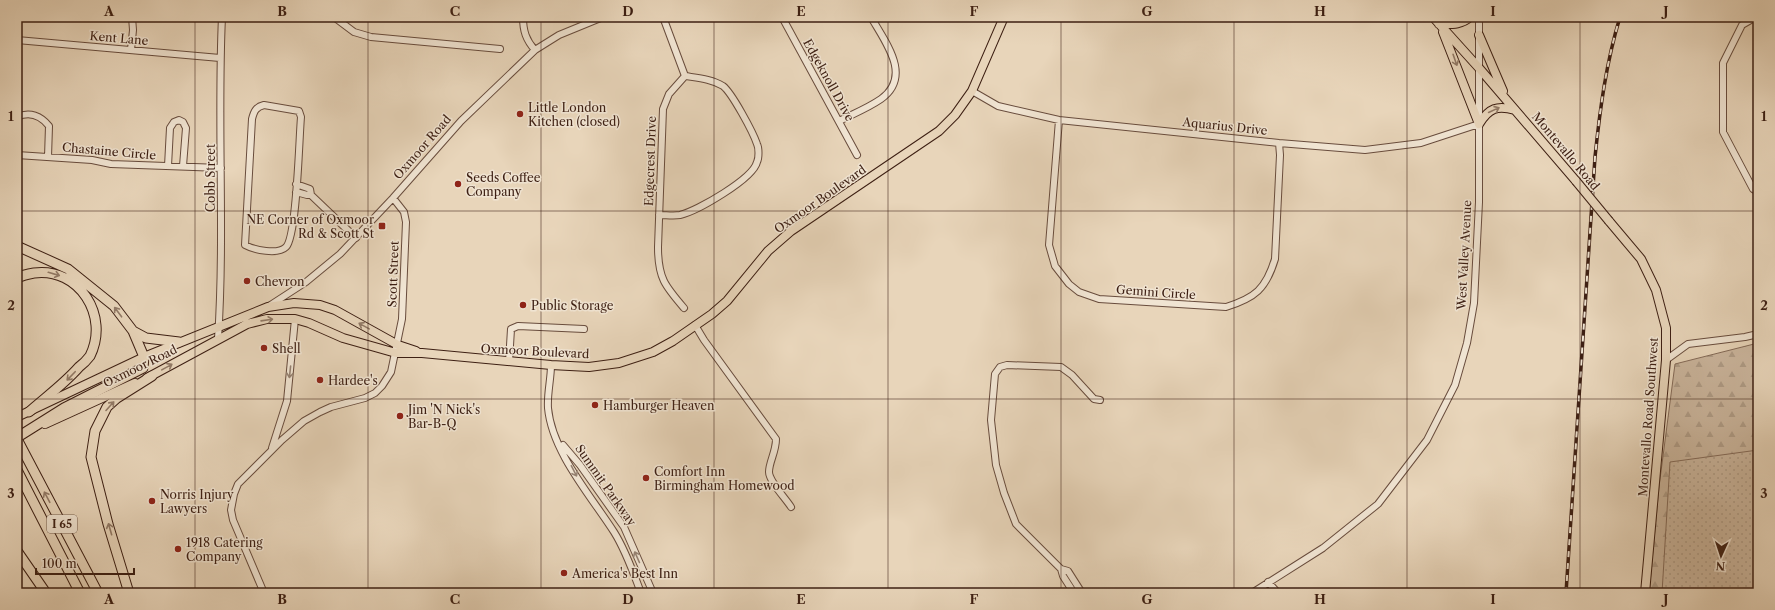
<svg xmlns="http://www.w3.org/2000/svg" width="1775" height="610" font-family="'Libre Caslon Text',serif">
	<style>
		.forest { fill: url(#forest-firs); stroke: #846a58 }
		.park { fill: url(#park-dots); stroke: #846a58 }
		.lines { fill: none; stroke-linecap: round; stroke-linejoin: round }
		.minor-casing { stroke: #684c3d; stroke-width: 8 }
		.major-casing { stroke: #3d1f13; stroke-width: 10 }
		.highway-casing { stroke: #3d1f13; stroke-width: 11 }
		.minor { stroke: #f0e4d2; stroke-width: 6 }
		.major { stroke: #e8d5ba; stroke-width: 8 }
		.highway { stroke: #e8d5ba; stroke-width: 9 }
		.rail-casing { stroke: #3d1f13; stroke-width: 3.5 }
		.rail { stroke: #f0e4d2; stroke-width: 2; stroke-dasharray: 6; stroke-linecap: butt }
		.major-bridge-casing { stroke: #3d1f13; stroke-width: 10; stroke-linecap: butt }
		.major-bridge { stroke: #e8d5ba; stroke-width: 8 }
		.oneway { stroke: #927a66 }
		.oneway2 { stroke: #968272 }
		.grid { fill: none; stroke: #3d1f13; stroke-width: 1; stroke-opacity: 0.55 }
		.poi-dot { fill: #8f2418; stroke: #f0e4d2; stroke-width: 1.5 }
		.labels { text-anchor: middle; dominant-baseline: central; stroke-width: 3; stroke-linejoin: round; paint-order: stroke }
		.shield { fill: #f0e4d2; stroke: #735a4c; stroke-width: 1 }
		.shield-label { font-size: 11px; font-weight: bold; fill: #3d1f13 }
		.street-label { font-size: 12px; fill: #3d1f13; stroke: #f0e4d2 }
		.poi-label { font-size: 12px; fill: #3d1f13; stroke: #f0e4d2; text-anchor: start }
		.neatline { fill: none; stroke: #3d1f13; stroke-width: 1.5 }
		.grid-label { font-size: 13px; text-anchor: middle; font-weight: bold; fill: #3d1f13 }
	</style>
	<defs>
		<pattern id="forest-firs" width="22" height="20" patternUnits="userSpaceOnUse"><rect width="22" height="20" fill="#cbb69e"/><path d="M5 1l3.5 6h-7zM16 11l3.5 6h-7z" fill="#af9c87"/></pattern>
		<pattern id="park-dots" width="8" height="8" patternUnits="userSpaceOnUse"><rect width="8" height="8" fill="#cbb69e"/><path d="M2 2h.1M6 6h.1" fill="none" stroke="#af9c87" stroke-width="1.8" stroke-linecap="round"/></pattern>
	</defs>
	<rect width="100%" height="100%" fill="#e8d5ba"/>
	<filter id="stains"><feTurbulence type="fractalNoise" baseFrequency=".005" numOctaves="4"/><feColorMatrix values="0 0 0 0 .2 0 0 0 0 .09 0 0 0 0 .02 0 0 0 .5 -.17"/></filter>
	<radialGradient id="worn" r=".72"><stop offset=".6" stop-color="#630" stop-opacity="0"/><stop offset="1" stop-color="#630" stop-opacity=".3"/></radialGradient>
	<path class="forest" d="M1758,343V593H1649L1659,487L1675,364Z"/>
	<path class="park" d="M1758,450V593H1662L1670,462Z"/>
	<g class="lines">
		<g class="minor-casing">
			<path id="minor" d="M334,17L354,32L371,37L500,49
				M523,17C523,31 526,40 535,50
				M663,17L685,76
				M782,17L857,155
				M1756,17L1742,25L1723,63V132L1753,189L1758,192
				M17,40L220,58
				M131,50L133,30L132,17
				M972,91L998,106L1059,120L1279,143L1365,150L1421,143L1479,124
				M264,105L299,111L301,117C299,139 297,236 286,247C278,255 254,250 245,245L252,119C254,111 256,107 264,105Z
				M17,117C30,111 41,116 49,126L48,157
				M1059,120L1049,245L1055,266L1069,284L1079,292L1099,299L1226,307C1255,298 1266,289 1275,259L1280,155L1279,143
				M839,121C853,114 868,108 881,99C913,76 885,42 871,17
				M17,155L92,160L111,164L221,168
				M168,166L170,128L174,122L179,120L183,122L186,128L183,166
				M296,184L310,189L311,195L356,238
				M296,192L307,195H311
				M659,215C666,215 674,216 680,215C697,211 753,179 757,162C759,158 759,148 757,144C753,132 732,93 723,86C712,79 698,78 685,76
				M269,306L306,282L340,254L393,198L461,121L535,50L559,35L603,17
				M684,308C665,286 658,278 658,247L663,109L669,94L685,76
				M695,325L704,340L776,439C776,452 769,462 769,472C769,481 786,499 791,507
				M218,339C225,232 217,124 222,17
				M1666,360L1688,344L1745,337L1758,334
				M509,362L511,329L518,326L584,329
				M551,365C551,379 547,394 548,408C552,452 591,496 614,532C626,551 633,572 641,593
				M563,445L580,465L624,527L653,593
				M272,448L287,401L295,319
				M1061,569L1063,576L1074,593
				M1268,582L1278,593
				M264,593L233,520L231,510L234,494L238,484L282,440L304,421L320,412L331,407L365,398L375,393L382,386L391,372L402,319L406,222L404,212L393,198
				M1082,593L1068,571L1061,569L1016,524L1004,493L996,465L991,420L995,374L1000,367L1007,365L1061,367L1072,375L1094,399L1100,400
				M1252,593L1323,548L1378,504L1427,440L1455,385L1467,343L1474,303L1479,202V17"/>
		</g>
		<g class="major-casing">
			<path id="major" d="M1433,17L1479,68L1576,181
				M1439,24C1452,24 1461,25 1470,17
				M1443,32L1479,124
				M1479,35L1503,91
				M1479,124C1489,108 1497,105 1515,110
				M1609,221L1641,259L1656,290L1666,328V360L1645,593
				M147,378L247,324L267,319H295L309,323L343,338L396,353H422L551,365L589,367L619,363L653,352L673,341L712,314L727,301L768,251L791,231L939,131L955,115L972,91L1004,17
				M17,417L144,357L268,307L294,303L320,305L335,310L398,345L416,351
				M45,424L135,383"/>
		</g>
		<g class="highway-casing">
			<path id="highway" d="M17,246L68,269L114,306L133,331L144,357L143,368L64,408L21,435
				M17,278C23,275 28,274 34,273C79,267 110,316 90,356C87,360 83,364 79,367C64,384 46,397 29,412
				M133,331L146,338L179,342
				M17,439L98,593
				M17,470L80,593
				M17,551L46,593
				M129,593L108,524L91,457L95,431L107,407L117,398L152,376"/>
		</g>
		<use href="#minor" class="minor"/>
		<use href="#major" class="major"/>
		<use href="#highway" class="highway"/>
		<g class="rail-casing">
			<path id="rail" d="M1566,593L1595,157C1600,109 1606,63 1620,17"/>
		</g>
		<use href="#rail" class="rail"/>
		<g class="major-bridge-casing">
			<path id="major-bridge" d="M1576,181L1609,221"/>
		</g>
		<use href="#major-bridge" class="major-bridge"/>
	</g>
	<defs><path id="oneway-shaft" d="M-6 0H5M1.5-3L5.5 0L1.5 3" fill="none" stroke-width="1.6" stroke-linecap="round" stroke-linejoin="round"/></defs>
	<g class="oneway">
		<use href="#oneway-shaft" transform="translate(1455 60) rotate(71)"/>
		<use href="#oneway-shaft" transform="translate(1494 110) rotate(-25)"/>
		<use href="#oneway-shaft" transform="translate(54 274) rotate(16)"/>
		<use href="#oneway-shaft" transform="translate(118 312) rotate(-127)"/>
		<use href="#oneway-shaft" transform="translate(267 320) rotate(-8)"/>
		<use href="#oneway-shaft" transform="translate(364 326) rotate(-151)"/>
		<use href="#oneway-shaft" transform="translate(167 367) rotate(-29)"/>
		<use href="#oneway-shaft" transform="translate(71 376) rotate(134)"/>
		<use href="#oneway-shaft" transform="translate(110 406) rotate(-48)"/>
		<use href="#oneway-shaft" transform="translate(47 497) rotate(-118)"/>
		<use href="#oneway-shaft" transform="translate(110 529) rotate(-106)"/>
	</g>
	<g class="oneway2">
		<use href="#oneway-shaft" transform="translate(290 372) rotate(96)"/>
		<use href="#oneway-shaft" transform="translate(574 471) rotate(63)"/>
		<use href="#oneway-shaft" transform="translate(637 557) rotate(-114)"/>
	</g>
	<path class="grid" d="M195,17V593M368,17V593M541,17V593M714,17V593M888,17V593M1061,17V593M1234,17V593M1407,17V593M1580,17V593M17,211H1758M17,399H1758"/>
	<g class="poi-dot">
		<circle cx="520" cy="114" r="4"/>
		<circle cx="458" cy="184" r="4"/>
		<rect x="378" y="222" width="8" height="8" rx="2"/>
		<circle cx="247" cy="281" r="4"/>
		<circle cx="523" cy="305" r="4"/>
		<circle cx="264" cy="348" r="4"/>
		<circle cx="320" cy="380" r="4"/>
		<circle cx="595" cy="405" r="4"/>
		<circle cx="400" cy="416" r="4"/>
		<circle cx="646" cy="478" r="4"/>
		<circle cx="152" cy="501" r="4"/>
		<circle cx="178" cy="549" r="4"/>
		<circle cx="564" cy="573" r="4"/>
	</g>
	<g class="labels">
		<rect class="shield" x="47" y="515" width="30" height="18" rx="3"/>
		<g class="shield-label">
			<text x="62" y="524">I 65</text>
		</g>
		<g class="street-label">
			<text transform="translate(119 38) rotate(5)">Kent Lane</text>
			<text transform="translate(829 80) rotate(61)">Edgeknoll Drive</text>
			<text transform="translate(1225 126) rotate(6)">Aquarius Drive</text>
			<text transform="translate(422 147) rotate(-49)">Oxmoor Road</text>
			<text transform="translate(109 151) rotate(5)">Chastaine Circle</text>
			<text transform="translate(1566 151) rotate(50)">Montevallo Road</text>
			<text transform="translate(650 161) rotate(-88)">Edgecrest Drive</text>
			<text transform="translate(210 178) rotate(-90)">Cobb Street</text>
			<text transform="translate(820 199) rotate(-35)">Oxmoor Boulevard</text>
			<text transform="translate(1464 255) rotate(-87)">West Valley Avenue</text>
			<text transform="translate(393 274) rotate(-88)">Scott Street</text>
			<text transform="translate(1156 292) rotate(4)">Gemini Circle</text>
			<text transform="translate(535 351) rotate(3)">Oxmoor Boulevard</text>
			<text transform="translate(140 366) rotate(-26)">Oxmoor Road</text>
			<text transform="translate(1648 417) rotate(-86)">Montevallo Road Southwest</text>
			<text transform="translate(606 485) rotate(55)">Summit Parkway</text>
		</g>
		<g class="poi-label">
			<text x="528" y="107">Little London<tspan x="528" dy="14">Kitchen (closed)</tspan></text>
			<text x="466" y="177">Seeds Coffee<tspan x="466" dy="14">Company</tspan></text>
			<text x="374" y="219" text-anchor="end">NE Corner of Oxmoor<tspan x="374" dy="14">Rd &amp; Scott St</tspan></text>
			<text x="255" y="281">Chevron</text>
			<text x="531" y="305">Public Storage</text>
			<text x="272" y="348">Shell</text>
			<text x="328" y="380">Hardee's</text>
			<text x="603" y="405">Hamburger Heaven</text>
			<text x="408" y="409">Jim 'N Nick's<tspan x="408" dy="14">Bar-B-Q</tspan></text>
			<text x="654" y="471">Comfort Inn<tspan x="654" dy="14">Birmingham Homewood</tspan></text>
			<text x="160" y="494">Norris Injury<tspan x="160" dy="14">Lawyers</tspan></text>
			<text x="186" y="542">1918 Catering<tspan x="186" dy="14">Company</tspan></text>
			<text x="572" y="573">America's Best Inn</text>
		</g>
	</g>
	<rect width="1775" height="610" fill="none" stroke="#e8d5ba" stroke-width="44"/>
	<g transform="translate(1721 556) rotate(183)" stroke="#f0e4d2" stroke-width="3" paint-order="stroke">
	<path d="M0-3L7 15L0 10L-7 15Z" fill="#3d1f13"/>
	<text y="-6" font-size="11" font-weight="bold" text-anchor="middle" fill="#3d1f13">N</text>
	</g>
	<path d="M36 568v6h98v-6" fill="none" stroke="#3d1f13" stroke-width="2"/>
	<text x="42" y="568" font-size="12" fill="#3d1f13" stroke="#f0e4d2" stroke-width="3" paint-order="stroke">100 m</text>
	<rect x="22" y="22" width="1731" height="566" class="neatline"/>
	<g class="grid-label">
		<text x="109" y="16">A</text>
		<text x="282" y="16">B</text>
		<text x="455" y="16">C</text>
		<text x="628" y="16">D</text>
		<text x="801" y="16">E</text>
		<text x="974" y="16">F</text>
		<text x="1147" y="16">G</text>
		<text x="1320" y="16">H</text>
		<text x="1493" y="16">I</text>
		<text x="1666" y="16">J</text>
		<text x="11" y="121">1</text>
		<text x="1764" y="121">1</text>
		<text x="11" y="310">2</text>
		<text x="1764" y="310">2</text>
		<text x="11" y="498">3</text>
		<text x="1764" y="498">3</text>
		<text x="109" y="604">A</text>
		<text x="282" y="604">B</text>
		<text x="455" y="604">C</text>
		<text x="628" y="604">D</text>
		<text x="801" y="604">E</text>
		<text x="974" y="604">F</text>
		<text x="1147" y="604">G</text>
		<text x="1320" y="604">H</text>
		<text x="1493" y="604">I</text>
		<text x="1666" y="604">J</text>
	</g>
	<rect width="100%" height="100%" filter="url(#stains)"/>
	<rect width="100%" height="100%" fill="url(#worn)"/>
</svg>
